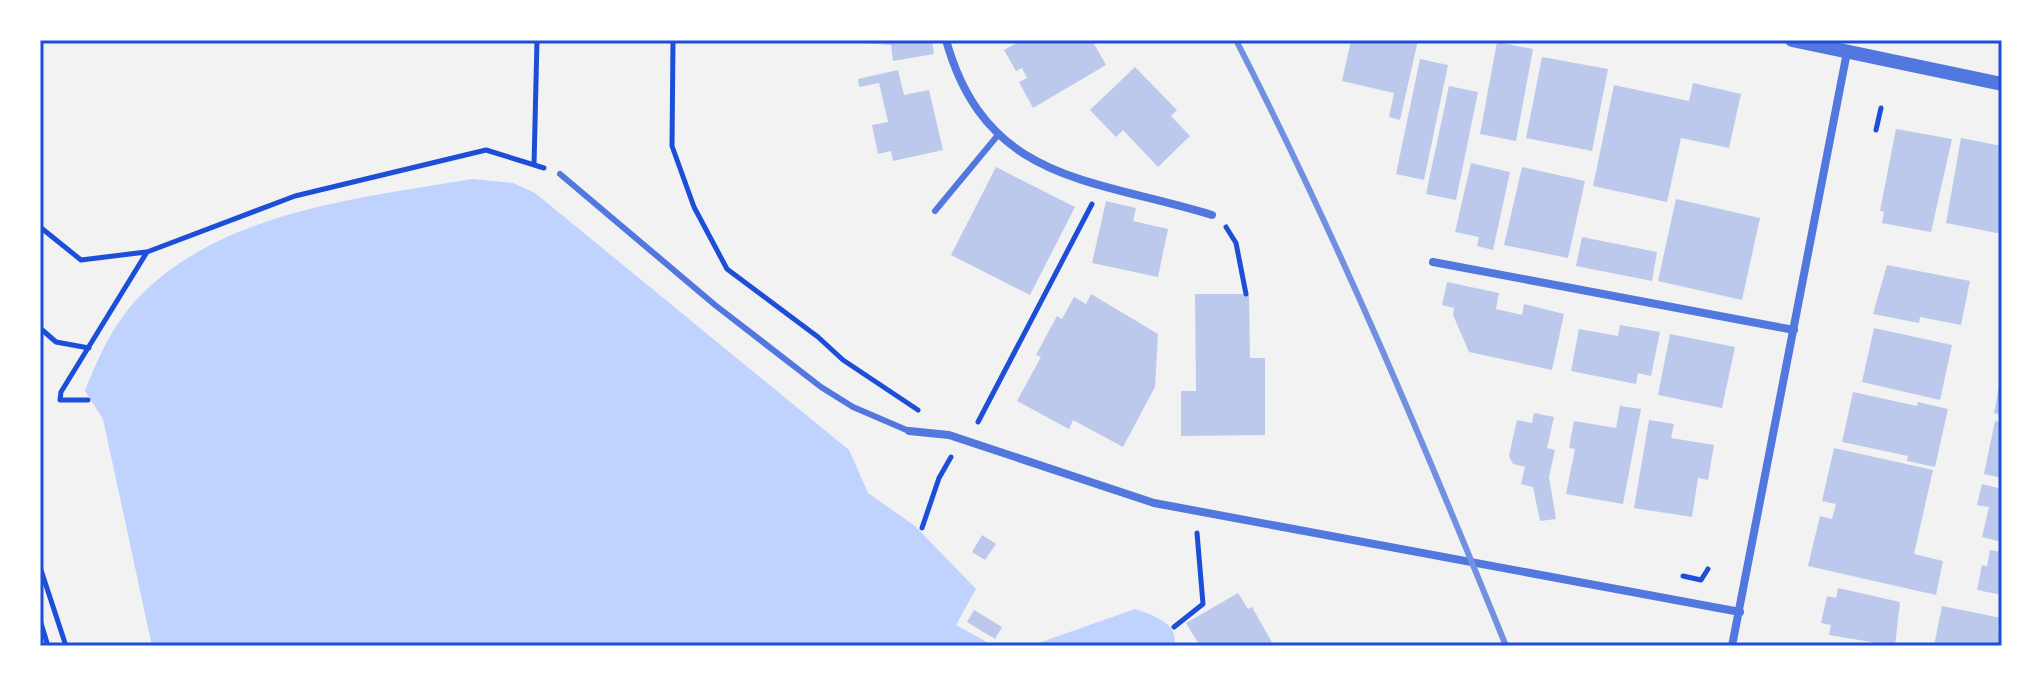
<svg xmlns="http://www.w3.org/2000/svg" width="2042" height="686" font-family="'Nunito Sans',sans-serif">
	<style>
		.water { fill: #bfd3fe }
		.building { fill: #bdc9ec }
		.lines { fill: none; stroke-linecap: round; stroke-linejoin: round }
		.path { stroke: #1d4ed8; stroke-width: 5 }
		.service { stroke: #5277de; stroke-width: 6 }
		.minor { stroke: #5277de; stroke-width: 8 }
		.tertiary { stroke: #5277de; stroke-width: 14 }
		.rail { stroke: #7290e2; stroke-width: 6 }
		.neatline { fill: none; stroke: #1d4ed8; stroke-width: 3 }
	</style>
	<rect width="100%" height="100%" fill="#f2f2f2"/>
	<path class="water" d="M472,179L513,183L535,193L849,450L868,493L915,526L976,589L956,625L994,646H152L103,419L85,391C98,357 114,323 139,297C223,211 360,198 472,179Z
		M1135,609C1152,615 1180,623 1174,646H1030Z"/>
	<path class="building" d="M863,40H932L934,54L893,61L891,45L862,43Z
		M1022,40H1092L1106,65L1033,108L1019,82L1027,78L1022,68L1016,71L1004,50Z
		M1351,40H1418L1400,120L1389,117L1394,93L1342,81Z
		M1497,42L1533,49L1516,141L1480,134Z
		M1542,57L1608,69L1592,151L1526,138Z
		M1420,59L1448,65L1424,180L1396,174Z
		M1135,67L1177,110L1171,116L1190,136L1158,167L1123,130L1116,137L1090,110Z
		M898,70L904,95L929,90L943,150L893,161L891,151L878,154L872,125L888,122L879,83L859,87L858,79Z
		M1693,83L1741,94L1729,148L1681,138L1667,202L1593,186L1614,85L1689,101Z
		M1449,86L1478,92L1456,200L1426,194Z
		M1896,129L1952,139L1931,232L1882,223L1884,212L1880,211Z
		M1961,138L2002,146V234L1946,223Z
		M1471,163L1510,172L1493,250L1477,246L1479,237L1455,232Z
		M996,167L1075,207L1030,295L951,255Z
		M1522,167L1585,181L1568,258L1504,245Z
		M1676,199L1760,218L1742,300L1658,281Z
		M1106,201L1136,208L1133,221L1168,229L1158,277L1092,263Z
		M1582,237L1657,252L1652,281L1576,266Z
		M1887,265L1970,281L1961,325L1920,317L1919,323L1873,314Z
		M1447,282L1499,293L1496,309L1522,315L1524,304L1564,314L1552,370L1469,352L1453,315L1454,308L1442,305Z
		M1091,294L1158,334L1155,387L1123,447L1073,420L1069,429L1017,401L1041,357L1036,355L1057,316L1062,319L1074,297L1086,304Z
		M1195,294H1249L1250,358H1265V435L1181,436V391H1196Z
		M1620,325L1660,332L1651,376L1638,373L1636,384L1571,371L1579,329L1618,336Z
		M1874,328L1952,345L1940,400L1862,382Z
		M1670,334L1735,347L1722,408L1658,395Z
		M1999,386L2002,387V415L1994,413Z
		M1853,392L1917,406L1918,402L1948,409L1935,467L1907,461L1908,456L1842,442Z
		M1620,406L1641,409L1623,504L1566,494L1575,449L1569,448L1574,421L1616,428Z
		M1534,413L1554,417L1547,448L1555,450L1549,477L1556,519L1540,521L1533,487L1521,484L1525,467L1513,464L1509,456L1517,420L1532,423Z
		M1649,420L1674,424L1671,438L1714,445L1708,480L1698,478L1692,517L1634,508Z
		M1995,421L2002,423V478L1984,474Z
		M1834,448L1933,470L1914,554L1943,561L1936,595L1808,566L1820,516L1832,519L1836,504L1822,501Z
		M1982,484L2002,489V542L1982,537L1989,507L1977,505Z
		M982,535L996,544L985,560L972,552Z
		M1990,550L2002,552V595L1977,590L1982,565L1987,566Z
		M1838,588L1900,602L1895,646L1829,635L1831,625L1821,623L1827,596L1836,598Z
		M1238,593L1248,609L1252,607L1274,646H1200L1186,623Z
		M1942,606L2001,618L1998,631L2002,632V646H1934Z
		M974,610L1002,627L995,639L967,622Z"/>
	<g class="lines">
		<path class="path" d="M673,40L672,146L694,207L727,269L818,337L843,360L918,410
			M1876,130L1881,108
			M534,165L537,40
			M40,227L81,260L146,252
			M1226,227L1236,243L1246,294
			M40,328L56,342L89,348
			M88,400H60L61,392L147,252L295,196L486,150L544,168
			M978,422L1092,204
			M922,528L939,478L951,457
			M40,567L66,646
			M1683,576L1701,580L1708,569
			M40,620L48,646
			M1174,627L1203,604L1197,533"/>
		<path class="service" d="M560,174L715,305L821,387L853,407L909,431
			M935,211L998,135"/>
		<path class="minor" d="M946,40C986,183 1092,178 1212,215
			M1433,262L1794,330
			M909,431L949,435L1154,503L1740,612
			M1732,646L1847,52"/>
		<path class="tertiary" d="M1792,40L2002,84"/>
		<path class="rail" d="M1236,40C1337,237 1423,441 1506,646"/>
	</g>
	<rect width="2042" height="686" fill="none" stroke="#ffffff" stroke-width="84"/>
	<rect x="42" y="42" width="1958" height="602" class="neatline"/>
</svg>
